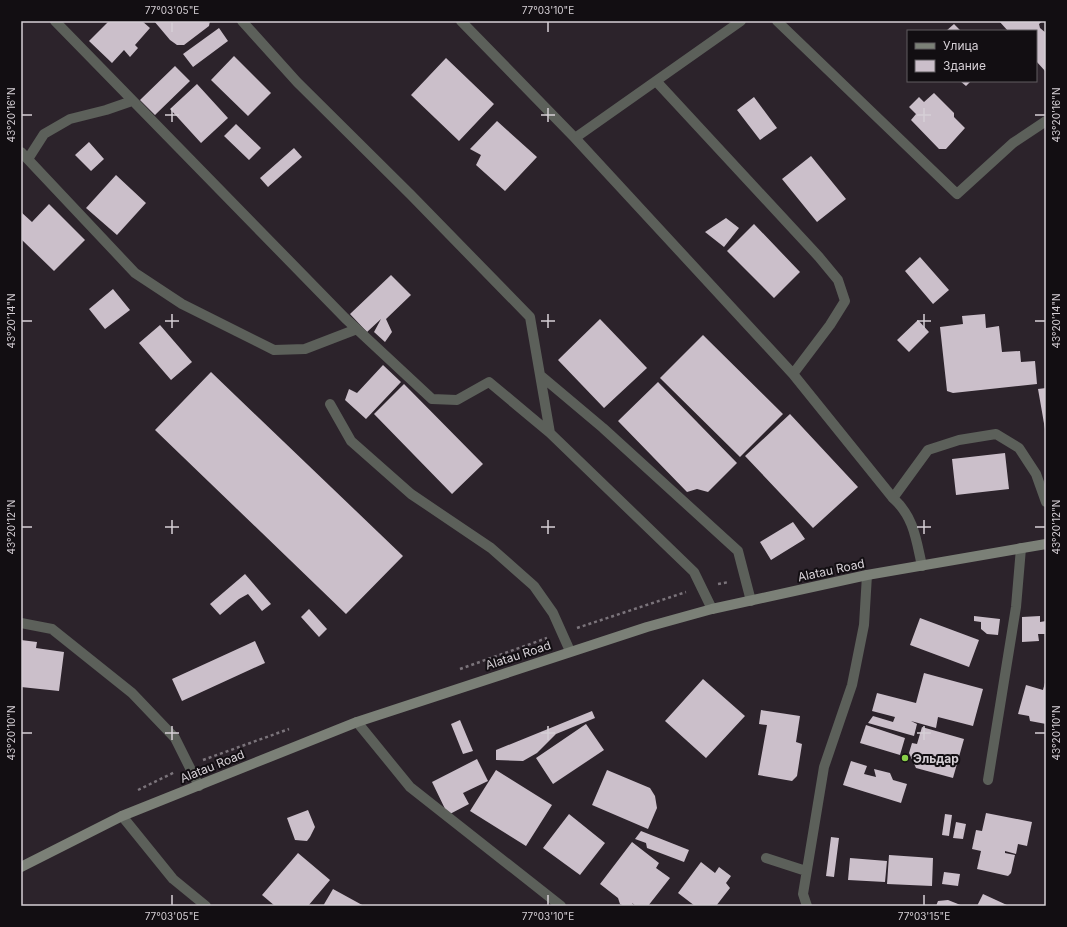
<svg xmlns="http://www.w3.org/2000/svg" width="1067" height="927" font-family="Inter,sans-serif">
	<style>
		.building { fill: #cbbfca }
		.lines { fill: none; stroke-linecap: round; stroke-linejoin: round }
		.path { stroke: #7b747b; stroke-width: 2.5; stroke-dasharray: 3 3; stroke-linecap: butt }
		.lane { stroke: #5c605a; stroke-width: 10 }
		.street { stroke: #5c605a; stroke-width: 10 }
		.secondary { stroke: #7b8077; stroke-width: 10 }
		.ticks { fill: none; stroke: #d6d0d6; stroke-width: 1.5 }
		.poi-dot { fill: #89cf49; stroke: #120e12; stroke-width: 1.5 }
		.labels { text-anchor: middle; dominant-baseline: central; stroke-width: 4; stroke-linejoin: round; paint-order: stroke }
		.street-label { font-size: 12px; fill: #d6d0d6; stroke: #120e12 }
		.poi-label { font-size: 12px; font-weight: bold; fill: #d6d0d6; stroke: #120e12; text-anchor: start }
		.neatline { fill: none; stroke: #d6d0d6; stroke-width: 1.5 }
		.ticks-label { font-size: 10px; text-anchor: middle; fill: #d6d0d6 }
	</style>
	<rect width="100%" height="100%" fill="#2c232b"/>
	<path class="building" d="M109,21H142L150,28L135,45L138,48L130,57L124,50L112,63L89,41Z
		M154,21H210L209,26L184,45H177L170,40Z
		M999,21H1043L1039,24L1040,28L1046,33V72L1036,61V31H1008Z
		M954,24L961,31H946Z
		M219,28L228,41L193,67L183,54Z
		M234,56L271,93L248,116L211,80Z
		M446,58L494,104L459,141L411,95Z
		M175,66L190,81L155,115L140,100Z
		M960,81H971L966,86Z
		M197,84L228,118L201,143L170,109Z
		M934,93L954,113V117L965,128L946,149H939L911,120L916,114L909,107L919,97L924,102Z
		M754,97L777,128L760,140L737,110Z
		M497,121L537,157L505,191L476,165L481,155L470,149Z
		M236,124L261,148L249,160L224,136Z
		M89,142L104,159L91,171L75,155Z
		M294,148L302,157L268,187L260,178Z
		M811,156L846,199L817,222L782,179Z
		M116,175L146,203L117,235L86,208Z
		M49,204L85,240L54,271L21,239V212L32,222Z
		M726,218L739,228L724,247L705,232Z
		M754,224L800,272L774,298L727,251Z
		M920,257L949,290L933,304L905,271Z
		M391,275L411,295L386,319L392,332L385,342L374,332L381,319L367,332L350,314Z
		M113,289L130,310L105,329L89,309Z
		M985,314L986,328L999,326L1002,352L1020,351L1021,362L1035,361L1037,384L953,393L947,391L940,327L963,324L962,316Z
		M600,319L647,368L604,408L558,360Z
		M918,320L929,332L909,352L897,340Z
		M160,325L192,362L171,380L139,343Z
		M703,335L783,414L740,457L660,378Z
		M383,365L401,382L366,419L345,400L349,389L357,393Z
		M211,372L403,556L346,614L155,430Z
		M658,382L737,463L708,492L697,489L687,492L618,421Z
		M404,384L483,464L452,494L374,414Z
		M1046,388V429H1045L1038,389Z
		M790,414L858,487L813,528L745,456Z
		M1005,453L1009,489L956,495L952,459Z
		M793,522L805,539L771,560L760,542Z
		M245,574L271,604L262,611L248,594L239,599L220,615L210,604Z
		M309,609L327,629L319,637L301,617Z
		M974,616L1000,619L998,635L987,634L981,629V622L974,621Z
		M1040,616V622L1046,621V634H1038L1039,641L1022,642V617Z
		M920,618L979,640L969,667L910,645Z
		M21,640L37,642L36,648L64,652L59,691L21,687Z
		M255,641L265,663L182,701L172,679Z
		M924,673L983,689L973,726L938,717L936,728L911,721L917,724L914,736L868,723L873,716L893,722L895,717L872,711L877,693L916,703Z
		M703,679L745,716L706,758L665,721Z
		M1046,679V724L1030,721L1029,716L1018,714L1026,685L1043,690Z
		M761,710L800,716L796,742L802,744L797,776L792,781L758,775L767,725L759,724Z
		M592,711L595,718L556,734L537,753L523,761L496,760V750Z
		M460,720L473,751L463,754L451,724Z
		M586,724L604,750L553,784L536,758Z
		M866,725L905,738L900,755L860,743Z
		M922,727L964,739L953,778L916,768L909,753L912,743L917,744Z
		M477,759L488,781L463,793L469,804L448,815L432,782Z
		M851,761L867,766L864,774L876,777L874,769L890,773L893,780L907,784L901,803L843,785Z
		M496,770L552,805L526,846L470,811Z
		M607,770L650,788L655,796L657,808L648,829L592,805Z
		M308,810L315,827L310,837L307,841L295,840L287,818Z
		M986,813L1032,822L1027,846L1018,844L1016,854L1005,851V853L1015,855L1011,873L1008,876L977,869L981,851L972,849L976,830L982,831Z
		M569,814L605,843L580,875L543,848Z
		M945,814L952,815L949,836L942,835Z
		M956,822L966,824L963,839L953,838Z
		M641,831L689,850L684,862L647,848L646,843L635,839Z
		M831,837L839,838L834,877L826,876Z
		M632,842L659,863L656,868L670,878L648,906H636L632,903L634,906H624L620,904L618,898L600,884Z
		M298,853L330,880L308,906H275L262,895Z
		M889,855L933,858L932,886L887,884Z
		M850,858L887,861L885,882L848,880Z
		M701,862L715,873L719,867L731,876L726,883L730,888L716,906H695L678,893Z
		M944,872L960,874L958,886L942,884Z
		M333,889L364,906H323Z
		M983,894L1009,906H977Z
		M948,900L963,906H936L938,901Z"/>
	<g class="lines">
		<path class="path" d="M718,584L729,582
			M577,628L686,592
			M460,669L547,638
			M203,760L289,729
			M138,790L175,772"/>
		<path class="lane" d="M893,498L928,450L959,440L996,434L1019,448L1036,474L1046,502"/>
		<path class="street" d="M55,21L345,318L432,399L457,400L489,382L550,433
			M242,21L297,82L411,195L530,317L550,433L694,572L712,609
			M461,21L575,138
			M741,21L575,138L793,374L893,498C914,517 916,539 922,566
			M777,21L957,194L1013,143L1046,121
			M656,81L819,257L838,280L845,301L830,325L793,374
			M21,152L135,273L182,304L274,350L305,349L357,329
			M28,159L44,134L70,119L106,110L132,101
			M540,375L603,428L738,551L751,601
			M330,404L351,441L411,494L491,548L534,586L553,613L570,651
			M21,623L52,629L132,693L175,738L199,786
			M357,722L410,787L561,906
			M988,780L1016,607L1021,548
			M122,816L173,879L206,906
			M766,858L806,871
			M807,906L803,894L824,767L852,685L864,625L867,575"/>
		<path class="secondary" d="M21,867L122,816L357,722L647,627L712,609L867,575L1046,544"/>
	</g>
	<path class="ticks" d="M172,22V32M548,22V32M172,108V122M548,108V122M924,108V122M22,115H32M165,115H179M541,115H555M917,115H931M1035,115H1045M172,314V328M548,314V328M924,314V328M22,321H32M165,321H179M541,321H555M917,321H931M1035,321H1045M172,520V534M548,520V534M924,520V534M22,527H32M165,527H179M541,527H555M917,527H931M1035,527H1045M172,726V740M548,726V740M924,726V740M22,733H32M165,733H179M541,733H555M917,733H931M1035,733H1045M172,895V905M548,895V905M924,895V905"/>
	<circle class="poi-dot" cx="905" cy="758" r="4"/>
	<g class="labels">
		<g class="street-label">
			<text transform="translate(831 570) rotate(-12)">Alatau Road</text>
			<text transform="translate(518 655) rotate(-18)">Alatau Road</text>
			<text transform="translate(212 766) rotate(-22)">Alatau Road</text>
		</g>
		<g class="poi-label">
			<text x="913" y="758">Эльдар</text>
		</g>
	</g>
	<rect width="1067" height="927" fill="none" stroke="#120e12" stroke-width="44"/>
	<rect x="907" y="30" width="130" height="52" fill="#120e12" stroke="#605c60"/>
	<rect x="915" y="43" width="20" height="6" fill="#7b8077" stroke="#605c60"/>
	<text x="943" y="50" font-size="12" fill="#d6d0d6">Улица</text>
	<rect x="915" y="60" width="20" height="12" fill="#cbbfca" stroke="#605c60"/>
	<text x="943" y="70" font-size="12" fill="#d6d0d6">Здание</text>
	<rect x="22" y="22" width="1023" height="883" class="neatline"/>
	<g class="ticks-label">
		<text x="172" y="14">77°03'05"E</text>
		<text x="548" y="14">77°03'10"E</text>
		<text transform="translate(11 115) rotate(-90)" y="4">43°20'16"N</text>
		<text transform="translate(1056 115) rotate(-90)" y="4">43°20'16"N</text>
		<text transform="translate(11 321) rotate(-90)" y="4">43°20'14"N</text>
		<text transform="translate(1056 321) rotate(-90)" y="4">43°20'14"N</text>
		<text transform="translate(11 527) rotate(-90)" y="4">43°20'12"N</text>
		<text transform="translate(1056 527) rotate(-90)" y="4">43°20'12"N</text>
		<text transform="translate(11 733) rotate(-90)" y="4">43°20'10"N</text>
		<text transform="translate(1056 733) rotate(-90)" y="4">43°20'10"N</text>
		<text x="172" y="920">77°03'05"E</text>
		<text x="548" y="920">77°03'10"E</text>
		<text x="924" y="920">77°03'15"E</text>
	</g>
</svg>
